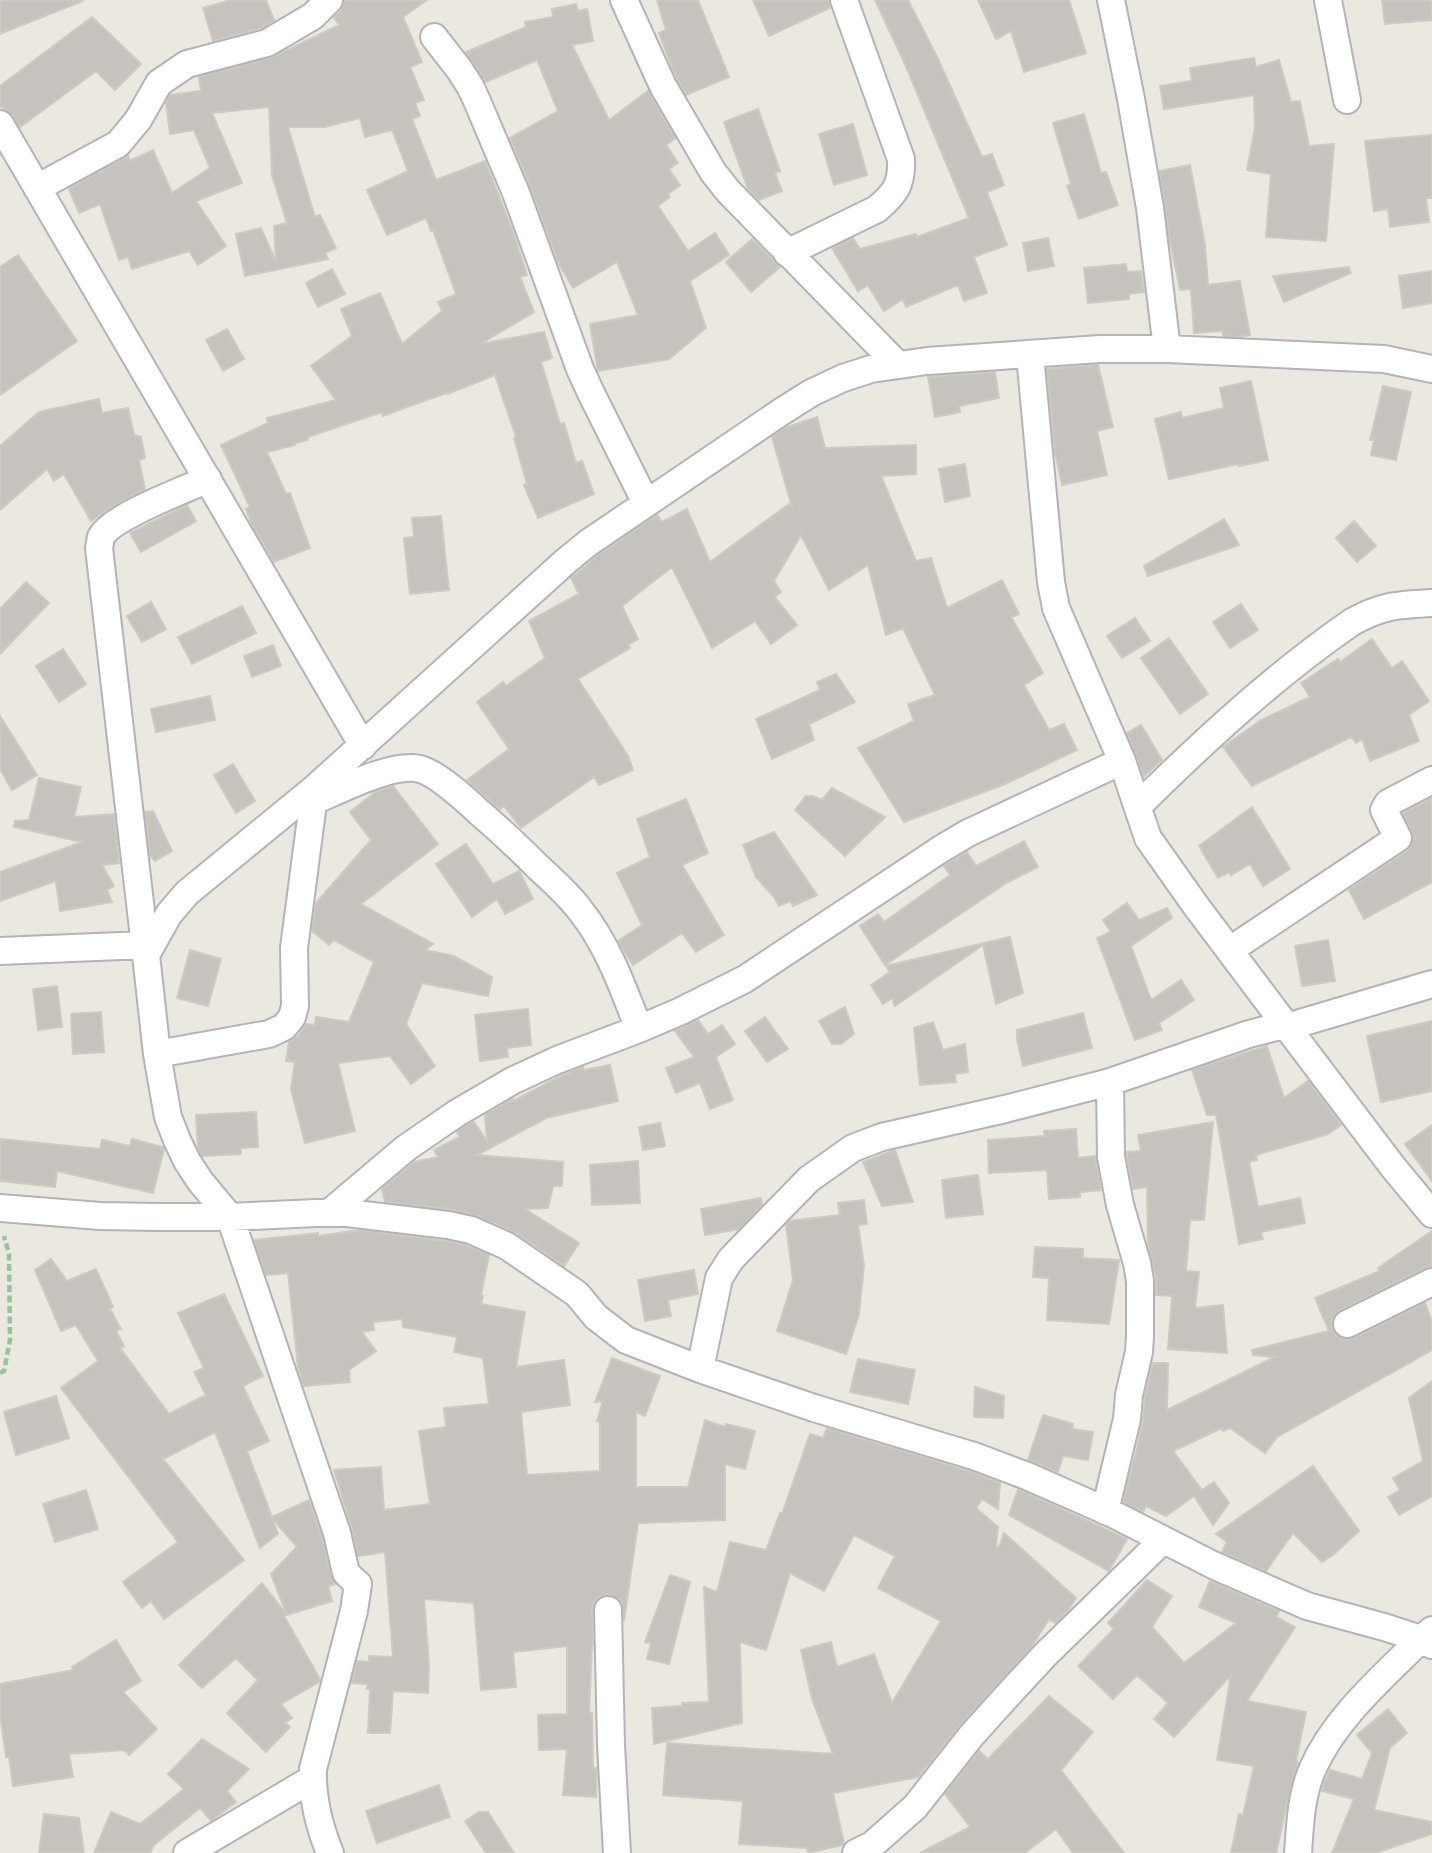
<svg xmlns="http://www.w3.org/2000/svg" width="1432" height="1853" font-family="Quicksand,sans-serif">
	<style>
		.building { fill: #c6c3be; stroke: #cfc9bf; stroke-width: 2 }
		.lines { fill: none; stroke-linecap: round; stroke-linejoin: round }
		.minor-casing { stroke: #b1b4b8; stroke-width: 30 }
		.path { stroke: #97c2a0; stroke-width: 4.5; stroke-dasharray: 7 3.5; stroke-linecap: butt }
		.minor { stroke: #fff; stroke-width: 26 }
	</style>
	<rect width="100%" height="100%" fill="#ebe8e0"/>
	<path class="building" d="M0,0H82L83,1L0,34Z
		M231,0H266L274,20L261,28L213,41L203,8Z
		M344,0H427L403,17L422,62L410,67L424,100L415,103L420,116L412,119L436,180L485,161L513,232L527,275L520,277L534,312L480,344L544,332L552,358L541,362L560,424L564,423L576,463L582,461L594,494L538,518L524,485L527,484L514,438L516,437L495,375L447,394L446,393L383,416L382,412L308,437V440L295,443V445L267,452L286,494L290,493L310,548L274,562L252,525L246,509L250,507L221,445L268,423L267,418L336,400L311,366L352,336L341,309L380,293L402,344L442,311L438,302L456,294L433,230L431,231L426,218L387,235L367,190L408,171L392,130L365,137L360,118L324,127H288L315,217L320,215L336,248L325,253L328,259L245,276L236,234L261,228L276,262L274,226L287,223L272,175L269,107L212,113L242,183L196,201L226,246L198,265L189,251L132,269L128,257L119,260L100,204L79,213L69,189L128,156L130,161L153,150L172,193L210,168L194,130L170,134L166,103L170,95L201,91L199,77L271,58L339,25L334,17L341,11Z
		M657,0H698L729,77L686,95L674,72L659,33L666,30Z
		M753,0H829L830,8L769,36Z
		M875,0H908L939,61L982,157L992,154L1004,185L987,192L1007,245L974,257L987,293L964,301L958,285L906,307L903,299L884,311L868,285L858,291L832,248L853,238L860,249L916,234L917,237L969,218L905,64Z
		M978,0H1069L1086,53L1024,72L1011,31L996,39Z
		M1382,0H1432V20L1385,24Z
		M576,4L578,11L587,9L593,41L572,45L609,120L648,91L675,138L666,145L678,163L669,169L680,185L668,194L670,197L658,206L688,251L715,233L729,255L690,281L706,328L669,359L598,371L590,324L638,315L617,262L573,288L559,264L531,188L510,138L558,111L537,60L486,82L466,52L526,27L525,22L553,17L552,9Z
		M92,17L141,64L115,90L96,71L20,127L13,116L0,106V86Z
		M1254,58L1256,67L1279,60L1291,102L1300,101L1309,146L1334,144L1326,241L1266,237L1271,174L1247,170L1255,128L1254,95L1164,109L1160,86L1192,81L1190,68Z
		M758,109L780,171L775,173L782,191L759,200L748,189L724,122Z
		M1084,114L1101,173L1106,172L1118,205L1079,219L1067,186L1071,184L1053,123Z
		M853,124L867,175L834,185L819,134Z
		M1432,135V198H1426L1429,222L1390,227L1388,209L1374,211L1365,141Z
		M1190,165L1205,245L1208,285L1240,281L1250,335L1239,337L1223,336V331L1194,333L1191,289L1180,290L1169,236L1159,171Z
		M1048,238L1054,266L1028,271L1023,243Z
		M752,239L780,267L751,292L726,262Z
		M18,255L77,341L0,395V267Z
		M1126,264L1127,272L1141,271L1144,292L1129,294V299L1088,303L1084,268Z
		M1349,267L1351,273L1284,302L1273,276Z
		M332,269L345,294L318,307L306,283Z
		M1432,271V303L1403,308L1399,276Z
		M227,329L244,359L223,371L206,340Z
		M1098,365L1113,427L1097,431L1107,475L1062,485L1055,452L1047,369Z
		M995,372L999,398L959,406L960,412L935,417L928,377Z
		M1251,381L1268,460L1239,466L1238,464L1169,479L1155,419L1181,412L1182,418L1224,408L1220,388Z
		M1383,386L1411,392L1396,460L1371,455L1374,440H1370Z
		M99,399L102,413L128,408L134,435L141,437L145,458L139,460L145,489L111,507L91,521L64,474L54,481L47,469L0,510V446L39,412Z
		M817,417L825,448L916,445V474L881,476L916,561L931,558L947,608L1002,580L1019,614L1011,617L1043,673L1024,685L1049,730L1064,724L1077,750L1005,784L904,822L858,748L914,721L908,704L935,695L903,628L886,635L868,565L829,590L801,535L774,581L781,592L775,597L797,625L771,644L755,621L712,648L672,567L622,606L638,639L628,645L630,648L578,679L628,756L633,770L599,785L594,777L521,828L504,806L500,809L467,780L509,749L477,702L503,682L506,686L545,658L529,621L579,594L571,578L597,556L657,515L662,522L687,509L710,562L789,504L792,507L772,437L787,427Z
		M965,464L970,496L945,502L939,469Z
		M187,505L196,521L141,552L130,533Z
		M441,516L449,590L410,594L404,538L414,537L412,518Z
		M1224,519L1239,545L1148,576L1144,566Z
		M1354,521L1376,546L1357,562L1336,538Z
		M26,582L49,603L0,654V609Z
		M151,602L166,629L142,642L127,616Z
		M1241,604L1258,630L1230,648L1213,622Z
		M242,606L256,633L192,664L178,637Z
		M1135,618L1150,641L1122,658L1107,636Z
		M1169,638L1208,694L1180,714L1141,658Z
		M1372,639L1392,668L1402,661L1429,701L1409,715L1419,741L1370,761L1362,739L1356,743L1351,737L1252,786L1223,747L1261,720L1310,697L1301,683L1338,659L1340,662Z
		M273,645L281,666L252,677L244,656Z
		M63,649L86,684L59,702L36,666Z
		M836,674L855,702L809,724L814,740L772,759L756,719L820,690L817,682Z
		M210,696L215,720L156,732L151,709Z
		M0,716L37,775L12,790L0,769Z
		M1141,725L1162,760L1144,776L1127,733Z
		M233,764L255,801L236,813L214,775Z
		M39,778L81,787L74,817L114,814L119,863L102,865L114,886L107,890L112,902L60,911L56,881L0,901V872L82,842L14,827L15,821L29,820Z
		M393,786L438,844L361,904L433,944L425,950L454,956L492,977L488,996L422,983L406,1024L435,1066L411,1084L390,1056L338,1063L355,1131L305,1143L291,1089L295,1062L286,1061L289,1042L298,1036L306,1024L315,1025L316,1017L349,1022L374,962L334,940L329,945L312,931L316,903L371,840L350,812L377,791Z
		M832,788L885,817L845,856L795,810L806,796H813L822,800Z
		M1432,798V882L1364,919L1349,890L1407,851L1411,846L1414,839L1412,832L1403,813Z
		M686,799L708,853L682,865L724,935L696,952L682,933L633,965L618,941L642,925L617,873L650,857L637,819Z
		M1252,807L1290,869L1263,886L1250,864L1231,875L1229,872L1218,878L1199,846Z
		M153,811L172,851L155,861L150,855L145,812Z
		M774,832L817,895L793,906L790,901L779,906L774,897L756,877L743,845Z
		M1024,841L1038,867L1006,883L885,965L860,926L878,914L884,922L950,875L944,866L967,852L976,866Z
		M466,844L493,884L519,871L533,899L505,914L497,899L472,917L436,864Z
		M1127,903L1139,920L1167,908L1172,918L1131,946L1151,1000L1181,980L1194,1000L1159,1023L1162,1030L1135,1040L1097,938L1111,932L1103,920Z
		M1010,937L1023,993L996,1004L983,945L895,1006L892,998L883,1004L871,985L890,972L886,966Z
		M1328,940L1335,981L1302,986L1295,946Z
		M190,950L221,959L208,1006L177,998Z
		M57,986L62,1027L38,1030L33,989Z
		M845,1007L854,1034L841,1044H832L819,1021Z
		M528,1009L531,1045L507,1048L508,1057L480,1061L475,1015Z
		M101,1012L104,1052L73,1054L71,1014Z
		M1083,1013L1092,1048L1023,1066L1017,1040V1030Z
		M765,1017L788,1049L767,1062L745,1031Z
		M698,1020L708,1034L722,1025L735,1044L716,1057L733,1100L710,1109L700,1083L676,1093L666,1068L694,1057L675,1031Z
		M1432,1021V1091L1381,1102L1367,1036Z
		M933,1022L943,1050L965,1044L968,1072L955,1074L956,1082L920,1085L914,1028Z
		M1267,1046L1284,1098L1308,1081L1341,1125L1328,1134L1256,1155L1257,1160L1249,1162L1258,1207L1300,1198L1305,1223L1261,1232L1263,1239L1239,1244L1216,1115H1207L1192,1070Z
		M610,1065L618,1101L546,1118L477,1155L563,1162L562,1186H553L548,1208L525,1209L579,1243L564,1266L516,1233L477,1216L450,1209L385,1202L382,1189L414,1162L438,1157L434,1150L460,1137L457,1132L465,1126L474,1122L487,1141L485,1115L488,1113L513,1099V1101L563,1075L583,1067L584,1070Z
		M256,1112L258,1147L241,1148V1154L202,1156L198,1147L196,1115Z
		M1213,1122L1204,1220H1190L1186,1271L1199,1272L1195,1308L1223,1305L1227,1353L1168,1349L1172,1296L1156,1295V1278L1148,1245L1147,1187L1133,1189L1127,1155V1152L1141,1151L1138,1135Z
		M660,1123L665,1146L643,1150L639,1127Z
		M1432,1125V1181L1405,1144Z
		M1076,1129L1078,1158L1095,1156L1101,1190L1080,1192V1197L1049,1199L1047,1170L989,1173L988,1140L1045,1136L1044,1131Z
		M0,1139L100,1149L102,1140L130,1146L132,1139L163,1147L164,1149L153,1193L57,1171L55,1187L0,1181Z
		M895,1150L913,1202L882,1206L863,1162Z
		M638,1161L640,1203L592,1205L590,1165Z
		M978,1175L983,1214L946,1218L942,1180Z
		M761,1198L762,1205L739,1229L705,1235L701,1209Z
		M864,1200L867,1224L858,1225L864,1266L859,1314L846,1354L777,1331L793,1280L786,1225L790,1221L840,1215L838,1203Z
		M360,1230L445,1241L466,1245L489,1255L481,1295L483,1296L481,1304L525,1312L516,1367L564,1360L570,1405L521,1412L527,1475L600,1471V1422L597,1421L603,1401L595,1402L612,1358L660,1376L645,1416L636,1412V1487H688L705,1420L725,1427L726,1424L755,1431L745,1469L725,1464V1520L638,1523L624,1621L622,1602L616,1597L607,1594L599,1597L594,1603L592,1610L593,1644H592L589,1713H592L593,1768H597L596,1797L563,1795L567,1749L539,1750L538,1715L567,1714V1646L513,1652L516,1687L481,1690L474,1603L424,1599L429,1665L428,1693L393,1691L390,1733H368L370,1689H367V1684L352,1683V1681L357,1661L369,1662V1656L393,1657L385,1552L358,1556L352,1528L334,1470L381,1467L384,1510L430,1504L419,1431L446,1427L444,1408L489,1404L483,1358L454,1352L457,1337L403,1327L402,1319L373,1322L374,1330L362,1332L376,1351L349,1370L350,1382L304,1386L298,1367L288,1273L266,1275L254,1240L318,1233V1236Z
		M1432,1231V1266L1425,1268L1340,1310L1334,1316L1331,1324L1333,1332L1339,1337L1345,1340L1353,1338L1425,1303L1432,1322V1350L1277,1437L1265,1453L1230,1428L1223,1431L1222,1428L1173,1451L1202,1490L1214,1482L1229,1503L1213,1525L1194,1496L1166,1516L1146,1506L1143,1512L1123,1502L1136,1453L1143,1421L1145,1397L1153,1363H1168L1167,1410L1275,1357L1253,1355L1252,1350L1329,1331L1315,1298L1380,1271L1378,1268Z
		M1035,1247L1083,1249V1258L1119,1260L1109,1324L1047,1320L1049,1278L1033,1277Z
		M51,1259L67,1281L96,1269L113,1307L110,1309L121,1329L116,1331L124,1346L120,1348L169,1414L206,1395L194,1372L204,1368L178,1313L224,1294L263,1376L243,1386L269,1441L247,1451L272,1517L309,1500L322,1537L331,1576L335,1584L328,1586L332,1601L287,1615L271,1574L297,1547L272,1518L278,1534L260,1548L215,1432L163,1459L244,1560L164,1619L151,1601L142,1608L123,1582L178,1542L61,1388L98,1361L76,1325L61,1331L35,1270Z
		M694,1270L698,1294L668,1300L671,1316L645,1321L638,1280Z
		M858,1359L915,1370L908,1404L850,1392Z
		M1432,1381V1496L1399,1515L1388,1497L1400,1490L1393,1478L1423,1461L1409,1398Z
		M975,1387L1004,1396L1003,1418L974,1417Z
		M56,1396L69,1438L16,1455L4,1412Z
		M1043,1415L1073,1424L1072,1429L1093,1432L1088,1460L1063,1456L1058,1472L1028,1460Z
		M827,1428L969,1471L1000,1483L998,1509L982,1499L976,1508L998,1527L996,1547H999L1004,1533L1076,1598L1068,1610L1055,1623L1049,1619L1032,1646L959,1726L918,1777L833,1793L844,1843L843,1845L808,1853L807,1848L739,1844L743,1801L663,1795L667,1743L833,1754L812,1699L801,1650L831,1642L837,1667L874,1654L892,1703L941,1621L878,1588L895,1556L854,1535L824,1591L790,1573L766,1650L740,1642L742,1723L654,1744L652,1708L682,1706V1703L709,1702L704,1587L717,1592L730,1542L766,1550L780,1513L782,1514L810,1434L823,1438Z
		M1313,1466L1359,1531L1333,1555L1322,1562L1293,1533L1266,1571L1222,1552L1227,1542L1216,1534Z
		M1018,1489L1127,1539L1110,1569L1109,1571L1009,1515Z
		M86,1490L98,1529L55,1542L43,1504Z
		M670,1575L690,1582L669,1664L647,1659L651,1643L645,1642Z
		M1147,1580L1172,1596L1152,1627L1184,1663L1236,1623L1199,1607L1210,1581L1279,1611L1276,1617L1295,1627L1247,1701L1306,1712L1296,1761L1298,1762L1291,1785L1276,1853H1231L1239,1814L1243,1815L1254,1766L1217,1760L1231,1675L1174,1737L1154,1719L1168,1703L1137,1675L1113,1699L1078,1666L1114,1629L1108,1623Z
		M262,1583L287,1615L284,1616L320,1679L319,1682L281,1704L292,1718L285,1723L290,1727L266,1752L227,1713L258,1680L236,1658L202,1688L179,1665Z
		M116,1640L141,1681L123,1692L157,1729L129,1755L124,1750L69,1754L73,1777L13,1786L9,1757H6L0,1714V1684L74,1670L72,1667Z
		M1049,1696L1093,1732L1061,1770L1124,1853H1073L1056,1829L1025,1853H920L970,1827L945,1794L979,1751L988,1759Z
		M1388,1709L1407,1733L1390,1748L1374,1810L1432,1822V1834L1375,1853H1332L1354,1799L1322,1791L1324,1783L1330,1770L1362,1779L1372,1753L1357,1735Z
		M202,1739L249,1769L227,1791L236,1802L211,1821L200,1808L154,1845L150,1853H94L111,1812L140,1824L184,1789L168,1774Z
		M439,1785L450,1817L377,1843L366,1811Z
		M479,1812H488L514,1853H486L465,1821Z
		M44,1814L79,1818L84,1853H39Z"/>
	<g class="lines">
		<g class="minor-casing">
			<path id="minor" d="M624,0L663,86L713,172L728,191L898,365
				M1111,0L1131,99L1150,208L1167,349
				M1328,0L1347,100
				M434,37L459,69L470,86L477,101L516,193L580,369L591,393L646,503
				M0,124L363,746
				M37,188L118,144L138,120L159,83L187,64L267,43L313,16L329,0
				M787,253L877,209C896,193 902,184 901,159L844,0
				M1030,355L1051,582L1056,608L1122,761L1148,838L1196,906L1287,1027L1393,1167L1432,1214
				M314,801C340,790 393,762 420,769C438,774 466,800 480,813C500,830 520,849 539,868C553,881 568,894 580,910C608,945 623,988 639,1029
				M1138,806C1205,740 1274,676 1352,622C1383,605 1397,605 1432,603
				M1230,950L1398,838L1384,810L1388,803L1432,780
				M0,951L145,945
				M146,955L99,548C100,545 100,541 101,537C112,516 185,490 208,479
				M157,1054L269,1034L284,1027L292,1017L295,1006L294,948L315,788
				M0,1208L100,1216L159,1217H230L316,1213H347L448,1225L471,1230L507,1246L577,1294L596,1317L626,1340L700,1369L814,1408L974,1456L1027,1476L1111,1513L1213,1565L1307,1606L1384,1627L1421,1639L1432,1630
				M329,1213L406,1148L457,1113L512,1081L557,1060L639,1029L681,1011L745,979L941,849L968,833L1122,761
				M1347,1324L1432,1282
				M700,1369L719,1278L731,1259L809,1179L853,1148L882,1137L1005,1109L1110,1082L1249,1034L1276,1027H1287L1432,984
				M1105,1511L1127,1419L1129,1395L1139,1352L1140,1336V1281L1137,1263L1120,1205L1111,1157L1110,1082
				M608,1610L611,1745L617,1853
				M187,1853L312,1779
				M330,1853C319,1826 312,1799 313,1769L354,1611L358,1584L346,1573L337,1533L230,1217L200,1181L187,1161L177,1140L168,1117L157,1054L146,955L169,914L187,893L315,788L566,561L588,543L781,412L811,393L843,378L871,369L927,361L1100,349H1167L1384,359L1432,369
				M856,1853L872,1845L915,1807L971,1736L1008,1695L1045,1655L1163,1540
				M1298,1853C1300,1825 1301,1794 1313,1768C1335,1718 1382,1678 1421,1639L1432,1645"/>
		</g>
		<path class="path" d="M0,1373L4,1371L10,1340L9,1254L4,1236"/>
		<use href="#minor" class="minor"/>
	</g>
</svg>
